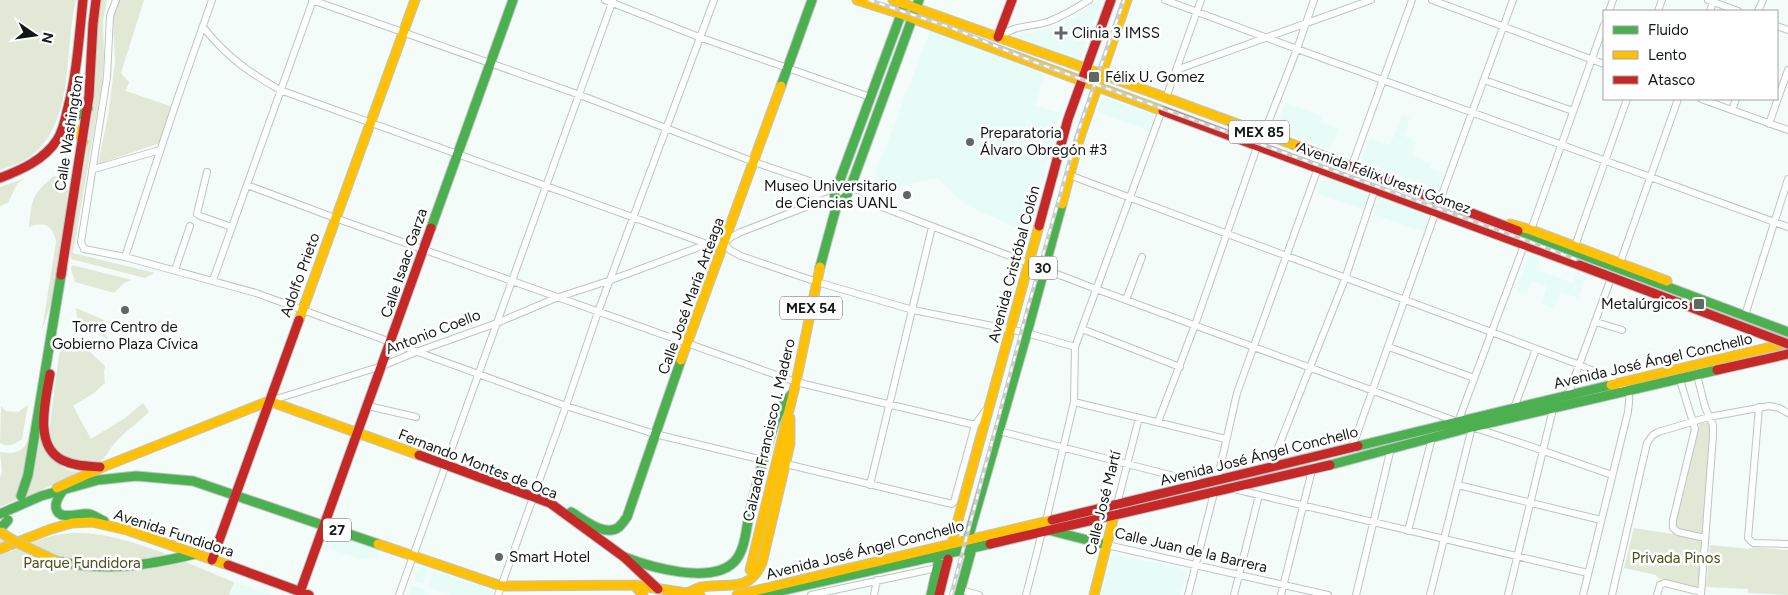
<svg xmlns="http://www.w3.org/2000/svg" width="1788" height="595" font-family="Figtree,sans-serif">
	<style>
		.built { fill: #e7fcf6 }
		.green { fill: #e1e8d6 }
		.lines { fill: none; stroke-linecap: round; stroke-linejoin: round }
		.street-casing { stroke: #bec5c3; stroke-width: 8 }
		.fast-casing { stroke: #bec5c3; stroke-width: 11 }
		.slow-casing { stroke: #bec5c3; stroke-width: 11 }
		.jam-casing { stroke: #bec5c3; stroke-width: 11 }
		.street { stroke: #fdfffe; stroke-width: 6 }
		.fast { stroke: #4caf50; stroke-width: 9 }
		.slow { stroke: #ffc107; stroke-width: 9 }
		.jam { stroke: #c62828; stroke-width: 9 }
		.rail-casing { stroke: #cacccb; stroke-width: 4 }
		.rail { stroke: #fff; stroke-width: 2; stroke-dasharray: 5.5; stroke-linecap: butt }
		.slow-bridge-casing { stroke: #bec5c3; stroke-width: 11; stroke-linecap: butt }
		.jam-bridge-casing { stroke: #bec5c3; stroke-width: 11; stroke-linecap: butt }
		.slow-bridge { stroke: #ffc107; stroke-width: 9 }
		.jam-bridge { stroke: #c62828; stroke-width: 9 }
		.poi-dot { fill: #606866; stroke: #fff; stroke-width: 2 }
		.labels { text-anchor: middle; dominant-baseline: central; stroke-width: 5; stroke-linejoin: round; paint-order: stroke }
		.shield { fill: #fff; stroke: #585e5d; stroke-width: 1 }
		.shield-label { font-size: 14px; font-weight: bold; fill: #111917 }
		.poi-label { font-size: 15px; fill: #111917; stroke: #fff; text-anchor: start }
		.street-label { font-size: 15px; fill: #111917; stroke: #fff }
		.park-label { font-size: 15px; fill: #4a4f17; stroke: #fff }
	</style>
	<rect width="100%" height="100%" fill="#f4fcfa"/>
	<path class="built" d="M1098,0H1101L1079,62L1012,37L1052,28L1064,24L1080,14Z
		M931,28L993,53L1044,75L1035,106L1060,113L1027,233L966,205L937,178L881,192L876,172Z
		M1102,97L1156,115L1151,131L1098,113Z
		M1285,103L1322,116L1320,122L1338,128L1330,149L1276,130Z
		M1402,115L1410,118L1404,136L1416,141L1412,156L1430,163L1429,168L1443,173L1438,189L1361,161L1370,138L1390,145Z
		M1324,176L1371,193L1365,210L1317,194Z
		M1380,197L1429,216L1424,232L1373,214Z
		M1530,254L1540,258L1537,270L1573,283L1577,272L1586,275L1579,298L1560,292L1554,309L1542,304L1547,286L1532,281L1527,295L1516,291Z
		M335,534L380,551L378,556L362,560L325,547L328,537Z
		M1114,554L1183,569L1186,573L1180,595H1101L1111,556Z
		M419,566L429,569L423,584L414,581Z
		M434,571L494,590L492,595H450L428,587Z
		M234,582L273,595H229Z
		M412,585L426,590L425,593L429,595H409Z"/>
	<path class="green" d="M0,0H76C63,51 77,128 25,160C18,164 8,167 0,170Z
		M100,0H107L103,21L104,56L102,84L73,253L155,273L145,278L71,259L70,253C77,198 90,143 95,87C98,58 94,29 100,0Z
		M118,0H144L121,73L129,82L126,91L173,107L160,143L98,164L108,116L115,62L113,17Z
		M54,176L64,178L67,183L68,189L66,220L53,298L42,330L56,242C54,226 44,221 29,227C32,199 32,194 54,176Z
		M25,178L17,184L8,203L0,206V187Z
		M72,265L132,280L124,283L114,293L75,282L71,269Z
		M76,308L104,320L106,336L110,341L77,319Z
		M72,335L105,366L104,372L105,383L94,393L73,406L91,439L125,418L143,403L149,412C138,423 124,432 114,444C109,450 106,458 99,462C87,469 69,463 60,453C54,447 52,440 49,432L60,347L70,341Z
		M28,405L22,439C15,444 8,448 0,443L1,406L6,411L18,412Z
		M1714,422L1698,585L1695,587L1658,578L1656,575L1624,568L1634,528L1672,534L1700,423Z
		M43,424C48,448 52,472 83,472L27,496Z
		M31,428L23,479L16,500L0,507V478L2,472L0,452C22,455 26,449 31,428Z
		M1309,462V466L1217,489L1211,485Z
		M1200,487L1206,492L1126,509L1125,506Z
		M0,531L9,552C27,545 44,536 63,534C114,526 186,563 234,582L229,595H0Z
		M1710,545L1750,549L1753,547L1788,550V595L1748,593V589L1706,587Z"/>
	<g class="lines">
		<g class="street-casing">
			<path id="street" d="M116,0L110,16L107,77L81,242L84,249L125,257L256,293L566,406L655,434L763,460
				M312,0L580,95L754,162L848,194L1096,289L1458,422
				M605,0L699,37L870,97
				M1165,0L1297,49L1788,227
				M1432,0L1604,64
				M1708,0L1738,11
				M1609,11L1613,0
				M1658,11L1662,0
				M1710,11L1714,0
				M1758,11L1763,0
				M1777,26L1788,30
				M203,27C227,57 247,71 280,90L707,244
				M1000,38C1011,25 1032,27 1047,22C1062,17 1076,8 1089,0
				M1176,70L1371,0
				M1484,80L1573,111
				M1166,98L1201,0
				M1701,99L1788,130
				M1732,110L1736,99
				M1769,124L1788,70
				M1264,133L1297,49L1314,0
				M94,169L160,150
				M207,172L197,214L200,216L232,227
				M1069,175L1580,365C1592,371 1626,382 1629,396C1630,401 1628,407 1628,412L1583,595
				M1347,179L1412,0
				M247,185L335,218L796,382L975,425
				M1531,230L1604,25
				M724,243L730,250L741,256L817,282L913,310L1027,333L1075,347
				M1575,246L1627,99
				M125,257L177,100L212,0
				M1620,263L1678,99
				M175,270L190,226
				M213,280L313,0
				M1126,300L1142,257
				M1746,312L1788,179
				M1596,322L1622,330
				M1082,329L1180,367
				M1389,347L1474,378
				M1697,375L1705,407L1713,425V436L1701,595
				M1680,380L1695,429L1673,520V528L1678,532L1705,538
				M1568,395L1610,281
				M270,401L382,366L416,352L497,323L556,298L611,280L707,244L724,243L731,237L741,232L834,196
				M1074,402L1226,439
				M368,406L416,417
				M1759,407L1748,538L1753,543L1788,544
				M1514,408L1536,349
				M1158,422L1195,325L1257,147
				M1458,422L1523,248
				M1472,427L1521,443L1612,475
				M999,431L1201,483
				M1352,448L1436,211L1513,0
				M786,464L952,504L954,502L975,425L985,411
				M1270,468L1345,279L1375,189
				M1217,481L1237,393L1318,168
				M870,485L932,227
				M1458,485L1601,520
				M1234,489L1588,573
				M1114,516L1139,418
				M1046,521L1074,402L1075,347L1162,110
				M1408,531L1432,438
				M1107,545L1328,595
				M961,590L979,595
				M399,595L613,0
				M498,595L566,406L598,312L714,0
				M811,595L937,568
				M874,595L877,580
				M1026,595L1042,532
				M1188,595L1214,493
				M1234,595L1259,495
				M1281,595L1312,470
				M1356,595L1391,448
				M1430,595L1472,427
				M1508,595L1553,409
				M1612,595L1647,443L1653,435L1658,432L1709,417L1769,406L1779,408L1788,413
				M1657,595L1660,585L1665,583L1701,592"/>
		</g>
		<g class="fast-casing">
			<path id="fast" d="M781,86L812,0
				M69,103L74,113L78,115L84,113L88,108
				M836,208L848,194L919,0
				M431,228L513,0
				M1518,231L1788,332
				M820,267L836,208L834,196L903,9
				M1358,446L1611,385
				M1330,465L1472,427L1717,370
				M64,489C60,494 55,501 56,508C59,522 80,512 89,514C94,515 99,519 104,521
				M21,496L28,475L62,269
				M571,512C583,519 605,538 619,527C622,524 625,520 627,517L681,360
				M0,514L41,496L98,480L136,476L193,481L378,544
				M0,529L8,520
				M1052,531L1107,545
				M969,535L1027,333L1062,204
				M624,557C650,567 711,585 734,562C745,551 746,530 749,515C755,491 761,466 769,441C774,424 779,407 792,394
				M56,561C108,572 144,566 195,554
				M762,595L990,544
				M931,595L940,555
				M959,595L972,548"/>
		</g>
		<g class="slow-casing">
			<path id="slow" d="M857,0L901,14L1163,111
				M893,0L1085,68L1300,147
				M61,132C74,125 79,129 83,142
				M1062,204L1079,140L1127,0
				M1510,224L1531,230L1667,281
				M299,320L415,0
				M681,360L781,86
				M1611,385L1788,343
				M57,488L103,467L269,401L419,455
				M953,538L1039,226
				M378,544L501,586L634,585L643,595
				M0,549L51,529L72,523L92,522L127,530L228,565
				M750,570L796,382L820,267
				M634,585L700,595
				M687,593C692,591 697,588 702,587C728,582 748,594 762,563L790,444V418
				M737,595L1052,520
				M1094,595L1114,516"/>
		</g>
		<g class="jam-casing">
			<path id="jam" d="M998,37L1012,0
				M1163,111L1579,265
				M1300,147L1518,231
				M0,178C21,170 44,160 57,140C63,131 65,121 67,111C77,75 79,37 83,0
				M1039,226L1068,119L1111,0
				M61,275L89,96L93,24L96,0
				M1717,370L1788,354
				M50,374C46,399 33,445 62,460C74,466 87,466 100,467
				M419,455L550,503L624,557L658,589
				M1052,520L1358,446
				M990,544L1330,465
				M212,560L299,320
				M228,565L309,595
				M300,592L431,228
				M939,595L948,559"/>
		</g>
		<use href="#street" class="street"/>
		<use href="#fast" class="fast"/>
		<use href="#slow" class="slow"/>
		<use href="#jam" class="jam"/>
		<g class="rail-casing">
			<path id="rail" d="M869,0L952,28L1034,62L1525,240L1788,340
				M951,595L1027,311L1079,129L1124,0"/>
		</g>
		<use href="#rail" class="rail"/>
		<g class="slow-bridge-casing">
			<path id="slow-bridge" d="M0,532L18,543L56,561"/>
		</g>
		<g class="jam-bridge-casing">
			<path id="jam-bridge" d="M1579,265L1788,344"/>
		</g>
		<use href="#slow-bridge" class="slow-bridge"/>
		<use href="#jam-bridge" class="jam-bridge"/>
	</g>
	<g class="poi-dot">
		<path d="M1058.5 25.5h5v5h5v5h-5v5h-5v-5h-5v-5h5z"/>
		<rect x="1088" y="71" width="12" height="12" rx="2.5"/>
		<circle cx="970" cy="142" r="5"/>
		<circle cx="907" cy="195" r="5"/>
		<rect x="1693" y="298" width="12" height="12" rx="2.5"/>
		<circle cx="125" cy="310" r="5"/>
		<circle cx="499" cy="557" r="5"/>
	</g>
	<g class="labels">
		<g class="shield">
			<rect x="1229" y="120.5" width="60" height="23" rx="4"/>
			<rect x="1029" y="256.5" width="28" height="23" rx="4"/>
			<rect x="780" y="296.5" width="62" height="23" rx="4"/>
			<rect x="323" y="518.5" width="28" height="23" rx="4"/>
		</g>
		<g class="shield-label">
			<text x="1259" y="132">MEX 85</text>
			<text x="1043" y="268">30</text>
			<text x="811" y="308">MEX 54</text>
			<text x="337" y="530">27</text>
		</g>
		<g class="poi-label">
			<text x="1072" y="33">Clinia 3 IMSS</text>
			<text x="1105" y="77">Félix U. Gomez</text>
			<text x="980" y="133">Preparatoria<tspan x="980" dy="17">Álvaro Obregón #3</tspan></text>
			<text x="897" y="186" text-anchor="end">Museo Universitario<tspan x="897" dy="17">de Ciencias UANL</tspan></text>
			<text x="1688" y="304" text-anchor="end">Metalúrgicos</text>
			<text x="125" y="327" text-anchor="middle">Torre Centro de<tspan x="125" dy="17">Gobierno Plaza Cívica</tspan></text>
			<text x="509" y="557">Smart Hotel</text>
		</g>
		<g class="street-label">
			<text transform="translate(69 133) rotate(-81)">Calle Washington</text>
			<text transform="translate(1384 178) rotate(20)">Avenida Félix Uresti Gómez</text>
			<text transform="translate(404 263) rotate(-71)">Calle Isaac Garza</text>
			<text transform="translate(1014 264) rotate(-75)">Avenida Cristóbal Colón</text>
			<text transform="translate(300 275) rotate(-70)">Adolfo Prieto</text>
			<text transform="translate(691 296) rotate(-70)">Calle José María Arteaga</text>
			<text transform="translate(433 332) rotate(-21)">Antonio Coello</text>
			<text transform="translate(1653 361) rotate(-13)">Avenida José Ángel Conchello</text>
			<text transform="translate(769 430) rotate(-77)">Calzada Francisco I. Madero</text>
			<text transform="translate(1259 456) rotate(-14)">Avenida José Ángel Conchello</text>
			<text transform="translate(478 464) rotate(21)">Fernando Montes de Oca</text>
			<text transform="translate(1103 503) rotate(-76)">Calle José Martí</text>
			<text transform="translate(174 533) rotate(18)">Avenida Fundidora</text>
			<text transform="translate(865 550) rotate(-14)">Avenida José Ángel Conchello</text>
			<text transform="translate(1191 550) rotate(13)">Calle Juan de la Barrera</text>
		</g>
		<g class="park-label">
			<text x="1676" y="558">Privada Pinos</text>
			<text x="82" y="563">Parque Fundidora</text>
		</g>
	</g>
	<rect x="1603" y="10" width="175" height="90" fill="#ffffff" stroke="#a0a3a2"/>
	<rect x="1613" y="26" width="25" height="8" fill="#4caf50" stroke="#a0a3a2"/>
	<text x="1648" y="35" font-size="15" fill="#111917">Fluido</text>
	<rect x="1613" y="51" width="25" height="8" fill="#ffc107" stroke="#a0a3a2"/>
	<text x="1648" y="60" font-size="15" fill="#111917">Lento</text>
	<rect x="1613" y="76" width="25" height="8" fill="#c62828" stroke="#a0a3a2"/>
	<text x="1648" y="85" font-size="15" fill="#111917">Atasco</text>
	<g transform="translate(35 35) rotate(103)" stroke="#ffffff" stroke-width="4" paint-order="stroke">
	<path d="M0-4L9 19L0 12L-9 19Z" fill="#111917"/>
	<text y="-8" font-size="14" font-weight="bold" text-anchor="middle" fill="#111917">N</text>
	</g>
</svg>
